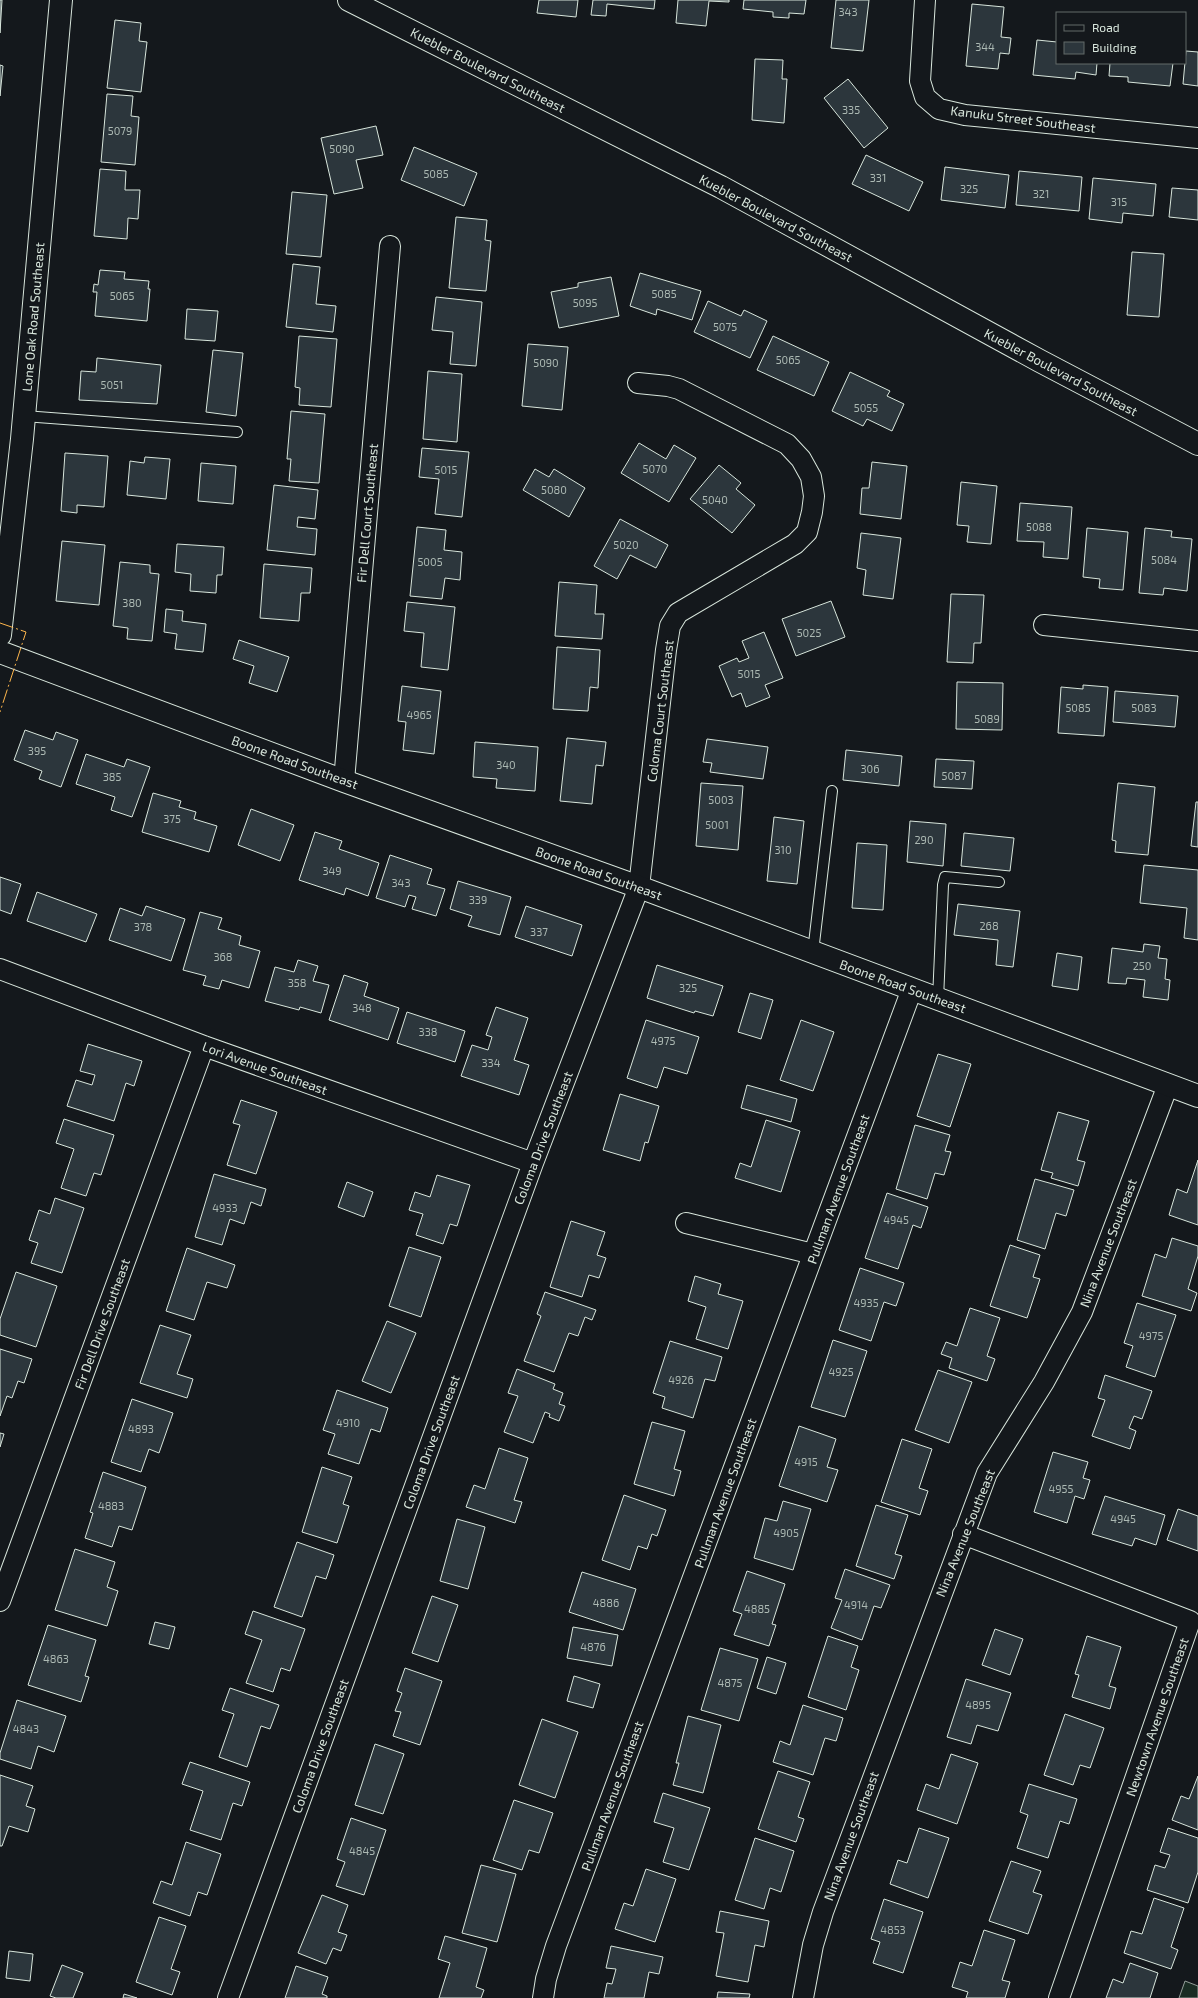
<svg xmlns="http://www.w3.org/2000/svg" width="1198" height="1998" font-family="'Exo 2',sans-serif">
	<style>
		.green { fill: #1a2d24; stroke: #939e99 }
		.building { fill: #2c363c; stroke: #d8e6dc }
		.lines { fill: none; stroke-linecap: round; stroke-linejoin: round }
		.lane-casing { stroke: #d8e6dc; stroke-width: 12 }
		.street-casing { stroke: #d8e6dc; stroke-width: 22 }
		.secondary-casing { stroke: #d8e6dc; stroke-width: 24 }
		.primary-casing { stroke: #d8e6dc; stroke-width: 24 }
		.lane { stroke: #14181c; stroke-width: 10 }
		.street { stroke: #14181c; stroke-width: 20 }
		.secondary { stroke: #14181c; stroke-width: 22 }
		.primary { stroke: #14181c; stroke-width: 22 }
		.power { stroke: #ffb74d; stroke-width: 1; stroke-dasharray: 14 3 2 3; stroke-linecap: butt }
		.labels { text-anchor: middle; dominant-baseline: central; stroke-width: 3; stroke-linejoin: round; paint-order: stroke }
		.number-label { font-size: 11px; fill: #adbab4 }
		.street-label { font-size: 13px; fill: #d8e6dc; stroke: #14181c }
	</style>
	<rect width="100%" height="100%" fill="#14181c"/>
	<path class="green" d="M1185,1981L1198,1986V1998H1179Z"/>
	<path class="building" d="M0,0H2L0,33Z
		M539,0H578L576,17L537,13Z
		M593,0H655L654,9L607,4L606,16L591,15Z
		M678,0H729V2L709,1L706,26L676,23Z
		M744,0H806L804,14L789,13V18L773,17V12L743,9Z
		M836,0H869L863,51L831,48Z
		M972,4L1004,7L1001,37L1011,38L1009,54L1000,53L998,69L966,66Z
		M115,20L141,23L139,41L147,42L141,92L107,88Z
		M1037,40L1057,42V63H1097L1096,75L1076,72L1075,79L1033,75Z
		M1186,51L1198,52V86L1183,84Z
		M755,59L783,60L782,79H787L784,123L752,120Z
		M1110,63H1173L1170,86L1128,82V77L1109,76Z
		M0,65L3,66L0,96Z
		M848,79L888,128L864,148L824,98Z
		M107,94L133,96L131,116L139,117L135,165L101,162Z
		M376,126L383,155L356,160L363,188L334,194L321,138Z
		M414,147L477,173L464,206L401,180Z
		M866,155L923,182L909,211L852,184Z
		M945,167L1009,175L1005,208L941,200Z
		M100,169L126,171L125,190H140L138,219L128,218L127,239L94,236Z
		M1019,171L1082,177L1079,211L1016,205Z
		M1093,178L1156,184L1153,216L1123,213L1122,223L1089,219Z
		M1172,188L1198,190V220L1169,217Z
		M292,192L327,195L321,257L286,254Z
		M456,217L487,220L485,240L491,241L486,291L449,288Z
		M1132,252L1164,254L1159,317L1127,315Z
		M293,264L320,267L316,304L336,306L333,332L286,327Z
		M100,270L125,272L124,279L149,281L148,289H150L147,321L95,316L97,292H93L94,284L98,285Z
		M640,273L701,291L692,320L657,309L656,315L630,306Z
		M611,277L619,316L559,328L551,292L578,287V283Z
		M436,297L482,302L476,366L450,364L453,332L432,330Z
		M708,301L741,316L744,310L767,321L750,358L694,332Z
		M187,309L218,311L215,341L185,339Z
		M299,336L337,339L331,407L299,405L300,388L295,387Z
		M773,336L829,362L814,396L757,370Z
		M528,344L568,347L562,410L522,406Z
		M213,350L243,353L236,416L206,412Z
		M97,358L161,365L157,404L79,400L81,371L96,372Z
		M428,371L462,374L457,442L423,439Z
		M850,372L890,391L887,396L904,404L892,431L867,419L863,426L832,411Z
		M291,411L325,414L319,483L289,481L291,459H287Z
		M639,443L666,459L674,445L696,458L669,502L621,473Z
		M422,448L469,452L462,517L435,514L439,479L419,477Z
		M65,453L108,456L104,507L77,505V513L61,511Z
		M145,457L170,459L166,499L127,495L130,461L144,463Z
		M872,462L907,466L901,519L860,514L862,488H869Z
		M201,463L236,466L233,504L198,501Z
		M719,465L741,483L736,489L755,505L732,533L690,499Z
		M535,469L549,477L554,469L585,488L569,517L523,490Z
		M961,482L997,486L991,544L967,542L969,526L957,525Z
		M274,485L318,490L315,519L298,517L297,527L317,529L315,555L267,550Z
		M1020,503L1072,507L1068,559L1043,557L1044,542L1017,541Z
		M620,519L668,545L656,568L630,555L617,579L594,566Z
		M417,527L446,530L444,550L462,552L460,580L445,578L442,599L410,596Z
		M1087,528L1128,532L1123,590L1099,588L1100,579L1083,577Z
		M1145,528L1172,531L1171,537L1192,539L1187,591L1164,588L1163,595L1139,593Z
		M861,533L901,538L893,599L863,595L866,570L857,568Z
		M62,541L105,545L99,605L56,601Z
		M177,544L224,547L222,575H217L216,593L190,591L191,574L175,572Z
		M120,562L150,565V573L159,574L152,641L127,639L128,628L113,626Z
		M264,564L312,568L310,593H301L299,621L260,618Z
		M559,582L597,585L595,614H604L602,639L555,636Z
		M951,594L984,595L981,643H974L973,663L947,662Z
		M831,601L845,637L796,656L782,619Z
		M407,602L455,607L448,670L421,667L424,633L404,631Z
		M166,609L183,611L182,621L206,624L203,652L175,649L177,634L164,632Z
		M764,632L783,678L765,685L770,697L746,707L741,693L732,697L719,666L737,658L739,662L749,658L742,641Z
		M239,640L289,657L277,692L249,683L254,666L233,659Z
		M557,647L600,650L598,688L590,687L588,711L553,709Z
		M957,682L1003,683L1002,730L956,729Z
		M1083,685L1108,687L1104,736L1058,733L1061,687L1083,689Z
		M402,686L441,691L434,754L403,750L406,722L398,721Z
		M1115,691L1178,696L1175,727L1113,722Z
		M25,730L53,740L56,732L78,740L61,787L39,779L42,771L14,760Z
		M567,738L606,742L603,766L596,765L592,804L560,801Z
		M707,739L768,747L763,779L710,772L712,763L703,762Z
		M475,742L538,747L535,791L496,788L497,779L473,777Z
		M846,750L902,756L899,786L843,780Z
		M86,754L124,767L127,759L150,767L132,817L111,810L115,797L76,784Z
		M936,759L974,761L972,789L934,787Z
		M701,783L743,786L738,850L696,846Z
		M1118,783L1155,787L1148,855L1115,852L1116,841L1112,840Z
		M153,793L181,801L179,807L196,812L194,819L217,826L209,852L142,832Z
		M1196,802H1198V847L1191,846Z
		M251,809L294,825L280,861L238,845Z
		M774,817L804,821L797,884L767,881Z
		M910,821L946,824L943,866L907,862Z
		M315,832L342,841L339,849L379,863L368,896L346,888L344,895L299,880Z
		M964,833L1014,838L1010,871L961,866Z
		M857,843L887,845L883,910L852,908Z
		M390,855L432,869L427,884L445,889L436,916L412,909L416,897L409,895L405,907L376,898Z
		M1144,865L1198,870V940L1184,938L1187,908L1140,903Z
		M0,877L21,884L11,914L0,910Z
		M458,881L511,897L500,935L468,926L472,916L450,909Z
		M37,892L97,914L86,942L27,921Z
		M958,904L1020,911L1013,967L996,965L998,940L954,935Z
		M146,906L185,919L171,961L109,940L120,908L142,916Z
		M526,906L582,925L572,956L515,937Z
		M200,912L222,918L218,929L241,936L239,945L260,951L249,988L222,980L219,989L203,985L206,976L183,970Z
		M1144,944L1160,946L1158,958L1167,959L1165,979L1170,980L1168,1000L1143,997L1145,980L1127,978L1126,984L1108,983L1112,948L1143,952Z
		M1057,953L1082,957L1078,990L1052,986Z
		M298,960L318,966L313,981L329,985L321,1013L300,1007L299,1010L265,1001L275,967L294,972Z
		M657,965L723,986L713,1016L695,1011L694,1013L647,998Z
		M344,975L368,983L364,996L399,1008L388,1040L329,1020Z
		M750,993L773,1000L761,1039L738,1032Z
		M496,1007L528,1018L514,1060L529,1065L519,1095L461,1076L472,1045L488,1050L492,1037L486,1035Z
		M407,1012L465,1031L455,1062L397,1043Z
		M646,1020L699,1037L687,1074L664,1067L657,1088L627,1078Z
		M801,1020L834,1032L813,1091L780,1080Z
		M88,1044L142,1061L134,1086L126,1083L114,1121L67,1106L76,1080L92,1085L95,1075L80,1071Z
		M938,1054L971,1064L950,1127L917,1116Z
		M747,1085L797,1099L791,1122L741,1108Z
		M620,1094L659,1106L648,1143L645,1142L640,1161L603,1150Z
		M241,1100L277,1112L256,1174L227,1165L240,1125L233,1123Z
		M1058,1112L1089,1121L1077,1160L1085,1162L1078,1186L1051,1178L1053,1173L1041,1170Z
		M64,1119L114,1135L101,1175L94,1173L86,1196L61,1188L74,1149L56,1143Z
		M766,1120L800,1131L781,1192L735,1178L740,1163L751,1167Z
		M915,1125L950,1135L945,1151L951,1152L944,1175L935,1173L927,1199L896,1189Z
		M1198,1160V1225L1169,1215L1177,1189L1187,1193Z
		M214,1174L266,1189L261,1206L251,1202L244,1224L230,1219L222,1245L195,1237Z
		M437,1175L470,1185L457,1226L450,1224L443,1244L416,1235L423,1214L409,1210L415,1192L430,1197Z
		M1035,1179L1074,1190L1066,1216L1056,1213L1045,1249L1017,1240Z
		M347,1182L373,1192L364,1217L338,1207Z
		M887,1193L928,1207L921,1228L913,1225L898,1269L865,1258Z
		M55,1198L84,1208L62,1273L31,1263L38,1243L29,1240L39,1210L50,1214Z
		M571,1221L605,1232L597,1255L606,1258L599,1278L589,1275L582,1297L550,1287Z
		M1172,1238L1198,1246V1256L1188,1289L1197,1293L1191,1311L1142,1296L1155,1254L1166,1258Z
		M1010,1245L1040,1255L1033,1277L1040,1279L1027,1318L990,1306Z
		M409,1247L441,1257L421,1317L389,1306Z
		M187,1248L235,1265L227,1288L207,1282L194,1320L166,1311Z
		M860,1268L904,1283L896,1306L884,1302L871,1341L839,1330Z
		M16,1272L57,1286L36,1347L0,1335V1319Z
		M695,1276L721,1284L718,1294L743,1301L728,1349L696,1339L706,1307L688,1301Z
		M545,1292L596,1310L592,1320L585,1317L578,1336L569,1333L554,1372L524,1361L541,1316L537,1314Z
		M1137,1303L1176,1315L1155,1377L1126,1367L1133,1346L1124,1343Z
		M970,1308L1000,1318L987,1356L995,1359L987,1381L949,1368L952,1358L941,1354L946,1342L957,1346Z
		M387,1321L416,1333L391,1393L362,1381Z
		M160,1325L191,1335L177,1374L193,1379L187,1398L140,1383Z
		M833,1340L867,1351L845,1417L811,1407Z
		M670,1341L722,1357L715,1381L705,1379L693,1418L662,1408L665,1397L653,1393Z
		M0,1349L32,1359L24,1383L18,1381L12,1398L7,1396L0,1416Z
		M517,1369L555,1384L553,1389L563,1393L559,1404L565,1406L559,1421L549,1417L550,1414L545,1412L533,1443L504,1432L518,1396L508,1393Z
		M938,1370L972,1382L949,1443L915,1430Z
		M1105,1375L1152,1391L1142,1419L1134,1416L1129,1428L1136,1431L1130,1449L1092,1436L1105,1400L1098,1398Z
		M337,1390L388,1408L380,1432L371,1429L359,1464L328,1454L335,1434L323,1430Z
		M132,1399L173,1413L159,1453L149,1449L141,1472L111,1462Z
		M652,1422L685,1431L674,1469L681,1471L674,1496L634,1484Z
		M799,1426L836,1439L827,1467L838,1470L827,1502L779,1486Z
		M0,1433L4,1434L0,1447Z
		M902,1439L932,1449L919,1488L928,1491L920,1515L881,1502Z
		M499,1448L528,1458L514,1500L522,1502L515,1523L466,1507L474,1485L485,1489Z
		M1053,1452L1088,1462L1083,1478L1090,1480L1084,1499L1075,1496L1067,1523L1034,1512Z
		M322,1467L352,1477L343,1504L349,1506L337,1543L302,1532Z
		M103,1472L146,1487L132,1530L119,1526L112,1547L85,1538L93,1513L90,1512Z
		M624,1495L666,1510L657,1536L652,1534L647,1549L638,1546L630,1570L602,1560Z
		M1105,1496L1165,1515L1156,1545L1135,1538L1132,1546L1092,1534Z
		M783,1501L811,1509L793,1570L754,1558L765,1518L777,1521Z
		M876,1505L908,1515L895,1554L902,1556L894,1579L856,1566Z
		M1178,1509L1198,1516V1551L1167,1540Z
		M457,1519L485,1527L468,1589L440,1581Z
		M297,1542L334,1555L326,1579L316,1576L302,1617L274,1607Z
		M75,1549L115,1562L107,1587L118,1591L107,1626L55,1610Z
		M845,1569L890,1585L881,1608L874,1606L862,1640L831,1628L842,1600L835,1598Z
		M747,1571L785,1584L772,1624L776,1625L769,1646L734,1635L742,1614L733,1611Z
		M582,1572L636,1589L623,1630L569,1612Z
		M432,1596L458,1605L438,1662L412,1653Z
		M253,1611L305,1629L290,1671L281,1668L273,1692L246,1683L262,1640L245,1634Z
		M155,1622L175,1627L169,1649L149,1644Z
		M48,1625L96,1640L85,1676L89,1677L81,1702L28,1685Z
		M573,1627L618,1635L612,1666L567,1658Z
		M995,1629L1023,1639L1010,1675L982,1665Z
		M828,1636L858,1646L851,1667L859,1670L846,1710L808,1697Z
		M1087,1636L1121,1647L1109,1686L1116,1688L1110,1709L1072,1697L1079,1675L1075,1674Z
		M720,1648L758,1659L739,1721L701,1710Z
		M767,1657L786,1663L776,1694L757,1688Z
		M405,1668L442,1681L420,1745L393,1736L401,1712L395,1711L402,1693L397,1691Z
		M574,1676L600,1684L593,1708L567,1701Z
		M966,1679L1011,1693L998,1731L977,1725L971,1744L947,1737Z
		M230,1688L279,1705L270,1729L261,1726L247,1767L219,1757L234,1714L222,1710Z
		M17,1700L66,1716L54,1752L38,1746L31,1769L0,1759V1753Z
		M803,1705L843,1718L836,1741L825,1738L813,1775L773,1762L780,1741L790,1745Z
		M1065,1714L1104,1728L1090,1768L1080,1765L1073,1785L1044,1775Z
		M688,1716L721,1725L703,1793L673,1785L679,1763H676Z
		M542,1719L578,1732L555,1798L519,1785Z
		M375,1744L404,1754L383,1814L355,1805Z
		M951,1754L978,1763L957,1824L917,1810L926,1784L939,1789Z
		M190,1762L250,1782L242,1806L233,1803L221,1840L190,1830L203,1791L182,1784Z
		M778,1771L810,1782L798,1817L804,1819L796,1842L758,1829Z
		M0,1775L33,1786L26,1806L35,1809L28,1832L9,1826L2,1846H0Z
		M1198,1776V1830L1172,1820L1181,1796L1189,1799Z
		M1029,1784L1077,1799L1069,1824L1060,1821L1048,1858L1017,1848L1028,1815L1020,1812Z
		M663,1793L710,1808L689,1870L663,1862L674,1828L654,1822Z
		M514,1800L553,1813L539,1853L529,1850L522,1870L493,1860Z
		M351,1818L386,1830L364,1895L336,1886L345,1862L337,1859Z
		M919,1828L949,1838L928,1898L890,1884L898,1860L907,1863Z
		M1168,1828L1198,1838V1872L1188,1903L1147,1890L1155,1865L1165,1868L1170,1855L1160,1852Z
		M755,1838L794,1851L781,1892L770,1888L764,1909L735,1900Z
		M186,1842L221,1854L207,1895L198,1892L190,1916L153,1903L161,1881L172,1885Z
		M1011,1861L1041,1871L1033,1892L1042,1895L1028,1934L989,1921Z
		M481,1865L516,1874L497,1942L462,1933Z
		M646,1869L676,1879L655,1942L615,1929L624,1903L633,1906Z
		M322,1895L348,1905L338,1932L347,1935L341,1951L333,1948L326,1964L298,1953Z
		M1154,1898L1184,1908L1171,1947L1178,1950L1171,1969L1124,1953L1131,1931L1142,1934Z
		M884,1899L923,1912L903,1973L873,1963L880,1942L871,1939Z
		M720,1911L769,1921L764,1947L755,1945L748,1982L716,1976L724,1933L716,1932Z
		M159,1917L186,1926L171,1969L180,1972L172,1995L136,1982Z
		M984,1930L1015,1940L1002,1980L1010,1982L1005,1998H966L968,1992L952,1987L960,1962L972,1966Z
		M445,1936L487,1948L476,1987L484,1990L481,1998H439L450,1963L438,1959Z
		M611,1946L663,1957L659,1974L649,1972L644,1998H604L607,1983L612,1984L616,1969L606,1968Z
		M9,1951L33,1954L30,1981L6,1978Z
		M1130,1963L1158,1973L1150,1998H1106L1113,1979L1123,1983Z
		M62,1965L83,1973L73,1998H56L50,1996Z
		M296,1966L328,1977L322,1994L327,1996V1998H285Z
		M718,1992L750,1994L749,1998H717Z
		M124,1994L137,1998H123Z"/>
	<g class="lines">
		<g class="lane-casing">
			<path id="lane" d="M24,416L237,432
				M813,952L832,791
				M938,999L943,885L945,877L999,882"/>
		</g>
		<g class="street-casing">
			<path id="street" d="M925,0L920,81L925,97L939,109L965,115L1198,138
				M1044,625L1198,641
				M344,781L390,246
				M0,969L204,1046L533,1163
				M686,1223L813,1254
				M963,1534L1190,1621L1059,1998
				M0,1601L204,1046
				M228,1998L533,1163L639,887L666,650L670,626L678,613L795,544L807,532L812,512L814,496L811,477L801,459L787,444L679,389L668,386L638,383
				M543,1998L546,1979L556,1946L912,989
				M803,1998L813,1945L823,1912L987,1473L1044,1382L1082,1312L1168,1085"/>
		</g>
		<g class="secondary-casing">
			<path id="secondary" d="M0,635L22,439L61,0
				M0,652L344,781L639,887L1198,1096"/>
		</g>
		<g class="primary-casing">
			<path id="primary" d="M349,0L721,187L1040,361L1198,444"/>
		</g>
		<use href="#lane" class="lane"/>
		<use href="#street" class="street"/>
		<use href="#secondary" class="secondary"/>
		<use href="#primary" class="primary"/>
		<path class="power" d="M0,623L26,632L0,712"/>
	</g>
	<g class="labels">
		<g class="number-label">
			<text x="848" y="11">343</text>
			<text x="985" y="46">344</text>
			<text x="851" y="109">335</text>
			<text x="120" y="130">5079</text>
			<text x="342" y="148">5090</text>
			<text x="436" y="173">5085</text>
			<text x="878" y="177">331</text>
			<text x="969" y="188">325</text>
			<text x="1041" y="193">321</text>
			<text x="1119" y="201">315</text>
			<text x="664" y="293">5085</text>
			<text x="122" y="295">5065</text>
			<text x="585" y="302">5095</text>
			<text x="725" y="326">5075</text>
			<text x="788" y="359">5065</text>
			<text x="546" y="362">5090</text>
			<text x="112" y="384">5051</text>
			<text x="866" y="407">5055</text>
			<text x="655" y="468">5070</text>
			<text x="446" y="469">5015</text>
			<text x="554" y="489">5080</text>
			<text x="715" y="499">5040</text>
			<text x="1039" y="526">5088</text>
			<text x="626" y="544">5020</text>
			<text x="1164" y="559">5084</text>
			<text x="430" y="561">5005</text>
			<text x="132" y="602">380</text>
			<text x="809" y="632">5025</text>
			<text x="749" y="673">5015</text>
			<text x="1078" y="707">5085</text>
			<text x="1144" y="707">5083</text>
			<text x="419" y="714">4965</text>
			<text x="987" y="718">5089</text>
			<text x="37" y="750">395</text>
			<text x="506" y="764">340</text>
			<text x="870" y="768">306</text>
			<text x="954" y="775">5087</text>
			<text x="112" y="776">385</text>
			<text x="721" y="799">5003</text>
			<text x="172" y="818">375</text>
			<text x="717" y="824">5001</text>
			<text x="924" y="839">290</text>
			<text x="783" y="849">310</text>
			<text x="332" y="870">349</text>
			<text x="401" y="882">343</text>
			<text x="478" y="899">339</text>
			<text x="989" y="925">268</text>
			<text x="143" y="926">378</text>
			<text x="539" y="931">337</text>
			<text x="223" y="956">368</text>
			<text x="1142" y="965">250</text>
			<text x="297" y="982">358</text>
			<text x="688" y="987">325</text>
			<text x="362" y="1007">348</text>
			<text x="428" y="1031">338</text>
			<text x="663" y="1040">4975</text>
			<text x="491" y="1062">334</text>
			<text x="225" y="1207">4933</text>
			<text x="896" y="1219">4945</text>
			<text x="866" y="1302">4935</text>
			<text x="1151" y="1335">4975</text>
			<text x="841" y="1371">4925</text>
			<text x="681" y="1379">4926</text>
			<text x="348" y="1422">4910</text>
			<text x="141" y="1428">4893</text>
			<text x="806" y="1461">4915</text>
			<text x="1061" y="1488">4955</text>
			<text x="111" y="1505">4883</text>
			<text x="1123" y="1518">4945</text>
			<text x="786" y="1532">4905</text>
			<text x="606" y="1602">4886</text>
			<text x="856" y="1604">4914</text>
			<text x="757" y="1608">4885</text>
			<text x="593" y="1646">4876</text>
			<text x="56" y="1658">4863</text>
			<text x="730" y="1682">4875</text>
			<text x="978" y="1704">4895</text>
			<text x="26" y="1728">4843</text>
			<text x="362" y="1850">4845</text>
			<text x="893" y="1929">4853</text>
		</g>
		<g class="street-label">
			<text transform="translate(488 70) rotate(27)">Kuebler Boulevard Southeast</text>
			<text transform="translate(1023 119) rotate(7)">Kanuku Street Southeast</text>
			<text transform="translate(776 218) rotate(28)">Kuebler Boulevard Southeast</text>
			<text transform="translate(33 317) rotate(-85)">Lone Oak Road Southeast</text>
			<text transform="translate(1061 372) rotate(28)">Kuebler Boulevard Southeast</text>
			<text transform="translate(367 513) rotate(-85)">Fir Dell Court Southeast</text>
			<text transform="translate(660 711) rotate(-83)">Coloma Court Southeast</text>
			<text transform="translate(295 762) rotate(20)">Boone Road Southeast</text>
			<text transform="translate(599 873) rotate(20)">Boone Road Southeast</text>
			<text transform="translate(903 986) rotate(20)">Boone Road Southeast</text>
			<text transform="translate(265 1068) rotate(20)">Lori Avenue Southeast</text>
			<text transform="translate(543 1138) rotate(-69)">Coloma Drive Southeast</text>
			<text transform="translate(838 1189) rotate(-70)">Pullman Avenue Southeast</text>
			<text transform="translate(1108 1243) rotate(-69)">Nina Avenue Southeast</text>
			<text transform="translate(102 1324) rotate(-70)">Fir Dell Drive Southeast</text>
			<text transform="translate(431 1442) rotate(-70)">Coloma Drive Southeast</text>
			<text transform="translate(725 1493) rotate(-70)">Pullman Avenue Southeast</text>
			<text transform="translate(965 1533) rotate(-68)">Nina Avenue Southeast</text>
			<text transform="translate(1157 1717) rotate(-71)">Newtown Avenue Southeast</text>
			<text transform="translate(320 1746) rotate(-70)">Coloma Drive Southeast</text>
			<text transform="translate(612 1796) rotate(-70)">Pullman Avenue Southeast</text>
			<text transform="translate(851 1836) rotate(-70)">Nina Avenue Southeast</text>
		</g>
	</g>
	<rect x="1056" y="12" width="130" height="52" fill="#14181c" stroke="#626a69"/>
	<rect x="1064" y="25" width="20" height="6" fill="#14181c" stroke="#626a69"/>
	<text x="1092" y="32" font-size="12" fill="#d8e6dc">Road</text>
	<rect x="1064" y="42" width="20" height="12" fill="#2c363c" stroke="#626a69"/>
	<text x="1092" y="52" font-size="12" fill="#d8e6dc">Building</text>
</svg>
